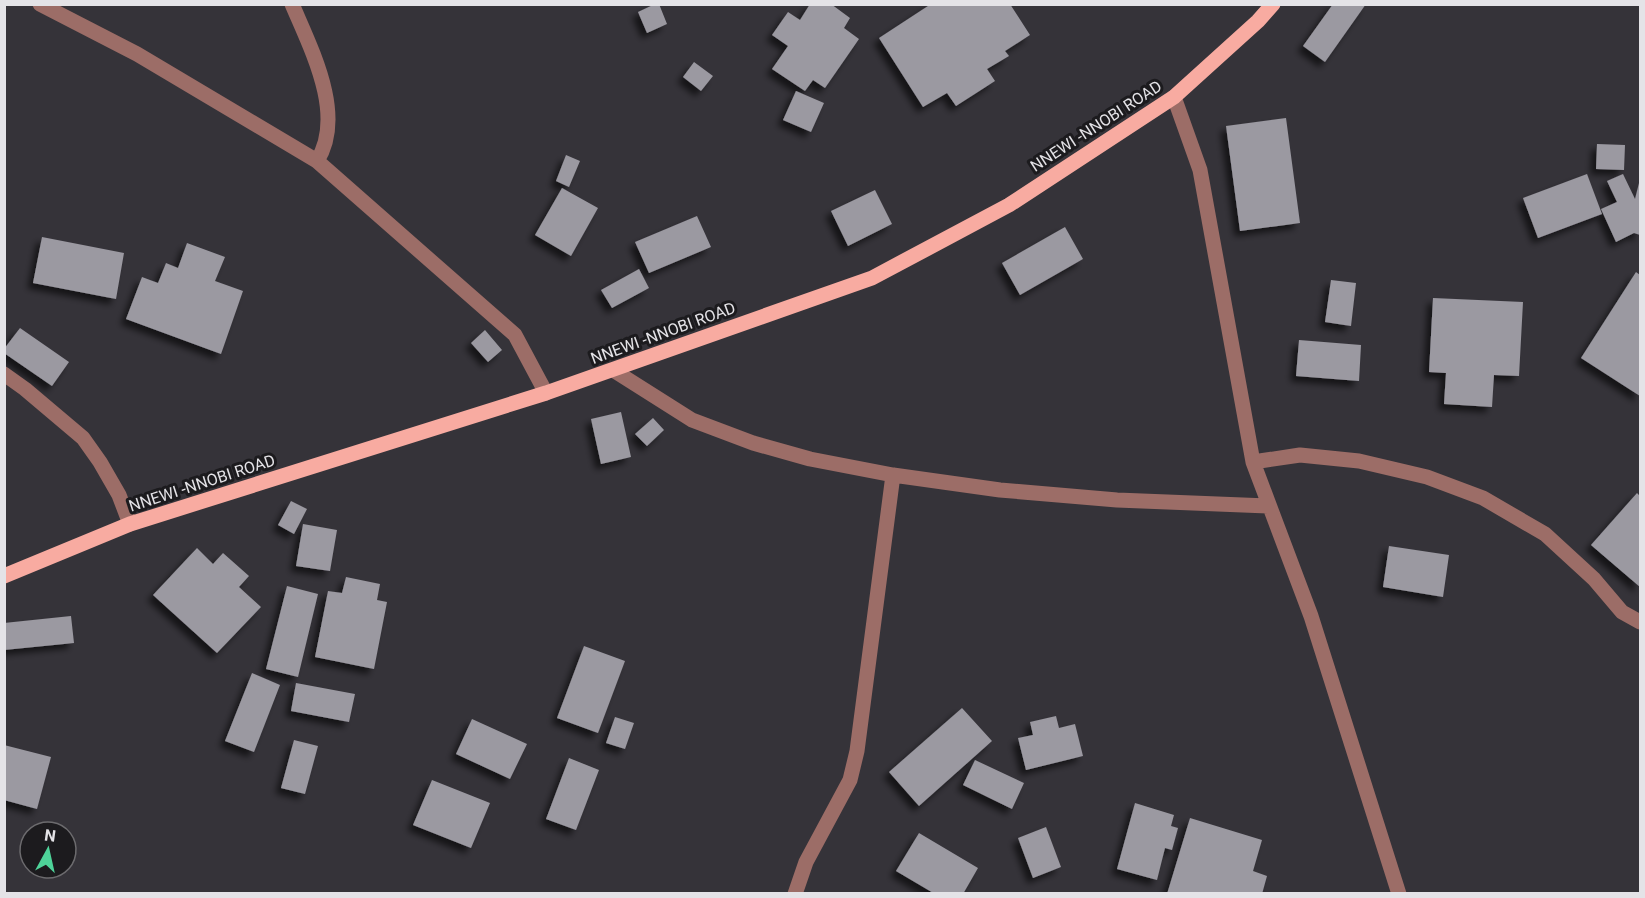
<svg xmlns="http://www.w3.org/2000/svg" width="1645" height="898" font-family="Roboto,sans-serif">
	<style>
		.building { fill: #9b99a1; filter: url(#shadow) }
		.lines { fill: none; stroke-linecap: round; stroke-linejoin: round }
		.minor { stroke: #9c6d67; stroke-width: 15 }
		.major { stroke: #f8aba1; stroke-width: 15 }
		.labels { text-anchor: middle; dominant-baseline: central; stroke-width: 6; stroke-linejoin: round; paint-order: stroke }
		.street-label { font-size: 16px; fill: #e4e3e7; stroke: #1c1b1e }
	</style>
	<defs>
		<filter id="shadow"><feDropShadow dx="-5.5" dy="5.5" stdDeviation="3" flood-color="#0009"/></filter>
	</defs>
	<rect width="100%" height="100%" fill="#353339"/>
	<path class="building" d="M655,4H659L667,24L647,33L638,12Z
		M810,4H831L850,18L844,28L859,39L825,88L813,80L805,91L772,69L788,46L772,35L788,12L800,20Z
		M931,4H1010L1030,35L1005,51L1009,56L987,69L995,81L956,106L947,93L923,107L879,38Z
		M1333,4H1366L1325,62L1303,46Z
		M694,62L713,76L701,91L683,77Z
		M796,91L824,103L811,132L783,120Z
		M1286,118L1300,223L1240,231L1226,126Z
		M1597,144L1625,145L1624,170L1596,169Z
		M566,155L580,161L569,187L556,181Z
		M1587,174L1602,214L1538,238L1523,198Z
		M1623,174L1635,199L1640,179V235L1634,233L1616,242L1601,209L1617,202L1607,181Z
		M562,188L598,208L571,256L535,235Z
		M875,190L892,224L848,246L831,211Z
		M697,216L711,247L649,273L635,242Z
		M1065,227L1083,259L1020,295L1002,263Z
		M42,237L124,253L116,299L33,283Z
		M187,243L225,257L215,281L243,291L221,354L126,319L142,277L158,283L166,263L178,268Z
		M639,269L649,288L612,308L601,290Z
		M1636,272L1640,275V396L1581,358Z
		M1331,280L1356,283L1351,326L1325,322Z
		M1433,298L1523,302L1519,376L1494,375L1492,407L1444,404L1446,373L1429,372Z
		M20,328L69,362L52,386L4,353V349Z
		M485,330L502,350L488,362L471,343Z
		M1299,340L1361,345L1359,381L1296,376Z
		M621,412L631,457L601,464L591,419Z
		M653,418L664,430L647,446L635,434Z
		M1637,493L1640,496V587L1591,545Z
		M291,501L307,509L294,534L278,525Z
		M303,524L337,530L330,571L296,566Z
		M1389,546L1449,555L1443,597L1383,587Z
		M197,548L213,564L223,553L249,576L239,587L261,607L217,653L153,595Z
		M346,577L380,584L377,600L387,602L374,669L315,657L328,591L342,593Z
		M287,586L318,594L298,677L266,669Z
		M71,616L74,643L4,650V623Z
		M584,646L625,661L598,733L557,718Z
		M252,673L280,685L254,752L225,741Z
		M296,683L355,694L349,722L291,711Z
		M962,708L992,741L919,806L889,772Z
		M1056,716L1059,728L1075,724L1083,756L1026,770L1018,738L1033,735L1030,722Z
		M615,717L634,723L625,749L606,743Z
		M472,719L527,744L510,779L456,754Z
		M294,740L318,746L305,794L281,788Z
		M4,745L51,757L37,809L4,800Z
		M569,758L599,770L576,830L546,819Z
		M975,760L1024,783L1012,809L963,785Z
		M432,780L490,803L471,848L413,825Z
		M1135,803L1174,815L1171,826L1178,828L1172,850L1165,848L1157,880L1117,869Z
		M1190,818L1262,840L1253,871L1267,876L1262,894H1167Z
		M1046,827L1061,867L1033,878L1018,838Z
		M919,833L978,868L963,894H935L896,871Z"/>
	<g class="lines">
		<path class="minor" d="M40,4L137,54L317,161L515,335L546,393
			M292,4C311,49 346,115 317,161
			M1174,97L1200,170L1253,462L1311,616L1399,894
			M613,370L692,420L753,443L810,459L893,475L1000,490L1117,500L1268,506
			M4,374L25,389L83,438L100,462L119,495L130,524
			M1253,462L1300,455L1359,461L1427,477L1483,498L1545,534L1594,579L1622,612L1640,622
			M795,894L806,862L850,780L857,751L893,475"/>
		<path class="major" d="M4,576L130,524L546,393L872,278L1009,205L1174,97L1258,21L1273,4"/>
	</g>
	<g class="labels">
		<g class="street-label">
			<text transform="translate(1096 126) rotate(-33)">NNEWI -NNOBI ROAD</text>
			<text transform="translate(663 333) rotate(-20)">NNEWI -NNOBI ROAD</text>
			<text transform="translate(202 483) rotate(-18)">NNEWI -NNOBI ROAD</text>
		</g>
	</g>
	<rect width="1645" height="898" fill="none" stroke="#e4e3e7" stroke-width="12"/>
	<g transform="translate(48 850) rotate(8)"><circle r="28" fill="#1c1b1e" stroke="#6c6b6e" stroke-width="1.5"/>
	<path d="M0-4.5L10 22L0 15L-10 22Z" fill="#4ed399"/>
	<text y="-9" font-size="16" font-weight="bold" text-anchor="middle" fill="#e4e3e7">N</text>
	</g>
</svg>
